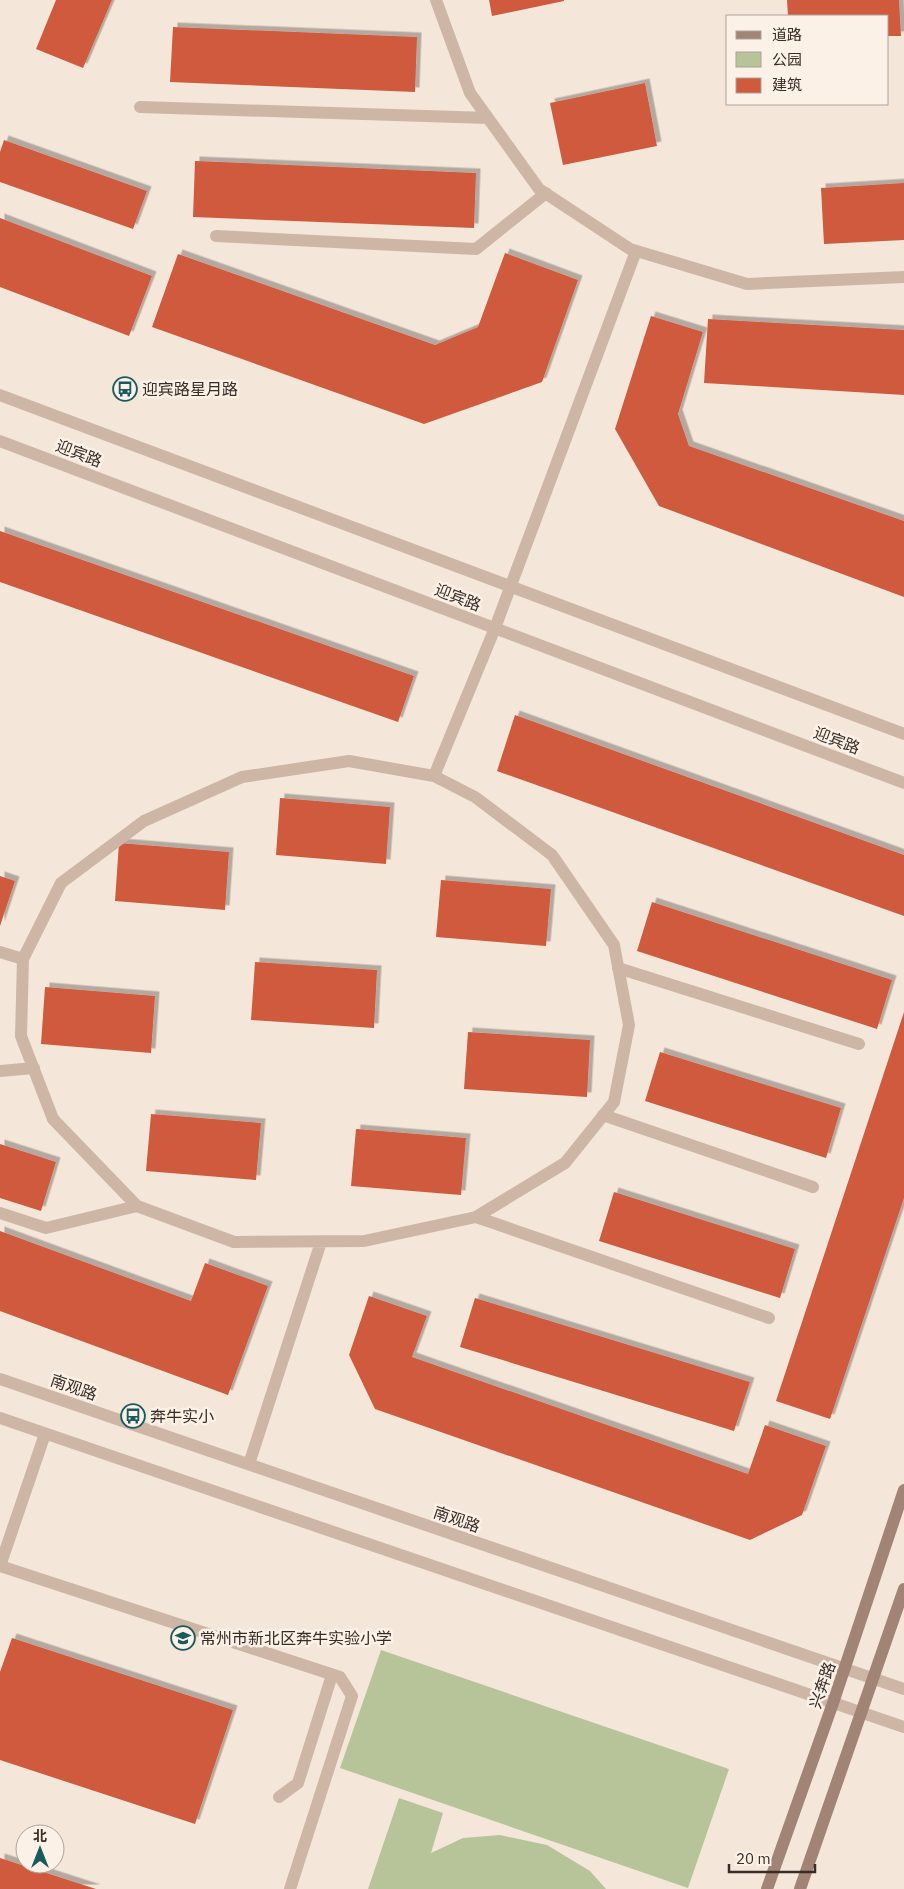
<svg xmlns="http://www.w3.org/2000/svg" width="904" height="1889" font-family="'IBM Plex Sans','Noto Sans SC',sans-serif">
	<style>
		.green { fill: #b7c499 }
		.building { fill: #d05a3c; filter: url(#shadow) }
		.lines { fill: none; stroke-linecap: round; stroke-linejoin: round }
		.service { stroke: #cdb6a5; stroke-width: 12 }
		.tertiary { stroke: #cdb6a5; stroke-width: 12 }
		.secondary { stroke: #a18476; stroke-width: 12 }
		.labels { text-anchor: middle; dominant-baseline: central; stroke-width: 5; stroke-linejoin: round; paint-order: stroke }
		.poi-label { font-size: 16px; fill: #382c27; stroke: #fbf1e7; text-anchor: start }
		.street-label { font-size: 16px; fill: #382c27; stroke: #fbf1e7 }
	</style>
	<defs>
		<filter id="shadow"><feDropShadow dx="4.5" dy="-4.5" stdDeviation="0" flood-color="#0004"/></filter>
	</defs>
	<rect width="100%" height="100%" fill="#f4e7da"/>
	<path class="green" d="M381,1650L729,1769L688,1888L340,1768Z
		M399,1798L443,1813L431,1853L463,1838L500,1835L547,1845L590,1871L606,1889H368Z"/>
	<path class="building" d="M56,0H112L83,68L36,49Z
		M489,0H564V1L492,16Z
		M787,0H899L901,36H888V16H788Z
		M173,27L417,37L415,92L170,82Z
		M645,83L657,146L563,165L550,103Z
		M4,140L147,191L133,229L0,182V152Z
		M195,161L476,173L474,228L193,217Z
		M904,183V240L824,244L821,188Z
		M0,218L152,276L129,336L0,287Z
		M505,253L578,280L542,382L424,424L152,327L178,254L435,345L478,327Z
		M651,316L703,332L678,414L689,446L904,521V597L659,506L615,429Z
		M708,319L904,330V395L704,383Z
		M0,531L414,676L398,722L0,582Z
		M515,715L904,855V916L497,771Z
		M280,798L390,807L386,864L276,855Z
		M119,843L229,852L225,910L115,901Z
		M0,876L15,881L0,926Z
		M441,880L551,889L546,946L436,937Z
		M652,902L892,980L877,1029L637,951Z
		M255,962L377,970L374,1028L251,1020Z
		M45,987L155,996L151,1053L41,1044Z
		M904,1012V1198L830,1419L776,1401Z
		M468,1032L590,1040L587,1097L464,1089Z
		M660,1052L841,1108L826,1158L645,1101Z
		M151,1114L261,1123L256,1180L146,1171Z
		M356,1129L466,1138L461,1195L351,1186Z
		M0,1144L56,1162L41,1211L0,1198Z
		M614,1192L795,1249L780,1298L599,1241Z
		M0,1231L191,1301L205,1263L268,1286L228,1395L0,1311Z
		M369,1296L427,1316L412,1357L748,1474L765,1425L826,1446L802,1515L750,1540L375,1409L349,1355Z
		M475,1298L750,1382L734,1431L460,1347Z
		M12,1638L233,1710L195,1824L0,1760V1672Z
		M0,1858L96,1889H0Z"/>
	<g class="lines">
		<path class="service" d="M436,0L470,93L539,189L630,249L747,284L904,277
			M140,107L488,118
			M216,236L476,249L546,193
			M349,761L434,776L475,797L552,855L614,945L629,1025L614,1102L565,1163L476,1217L364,1241L234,1242L137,1206L53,1119L21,1036L23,959L61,883L144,821L242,777Z
			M434,776L495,628L636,251
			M0,952L23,959
			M618,968L859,1044
			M0,1071L34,1068
			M603,1115L813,1187
			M0,1213L46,1228L137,1206
			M476,1217L769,1318
			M249,1464L321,1242
			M0,1566L340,1677L352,1696L290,1889
			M0,1566L45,1434
			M279,1797L298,1783L332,1675"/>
		<path class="tertiary" d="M0,395L904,734
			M0,441L904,783
			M0,1379L904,1689
			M0,1418L904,1727"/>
		<path class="secondary" d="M767,1889L833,1703L904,1490
			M800,1889L904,1589"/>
	</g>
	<defs>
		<g id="bus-ring" transform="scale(1.25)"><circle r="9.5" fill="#fbf1e7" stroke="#195b5d" stroke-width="1.5"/><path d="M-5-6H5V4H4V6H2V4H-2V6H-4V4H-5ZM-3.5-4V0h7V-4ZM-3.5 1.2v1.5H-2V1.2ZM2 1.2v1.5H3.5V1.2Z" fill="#195b5d"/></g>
		<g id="school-ring" transform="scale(1.25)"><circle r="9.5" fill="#fbf1e7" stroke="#195b5d" stroke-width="1.5"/><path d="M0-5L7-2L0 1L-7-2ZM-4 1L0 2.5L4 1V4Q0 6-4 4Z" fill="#195b5d"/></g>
	</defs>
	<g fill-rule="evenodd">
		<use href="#bus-ring" x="125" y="389"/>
		<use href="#bus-ring" x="133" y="1416"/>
		<use href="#school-ring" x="183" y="1638"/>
	</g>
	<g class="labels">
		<g class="poi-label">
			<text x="142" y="389">迎宾路星月路</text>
			<text x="150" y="1416">奔牛实小</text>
			<text x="200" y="1638">常州市新北区奔牛实验小学</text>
		</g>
		<g class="street-label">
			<text transform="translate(79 453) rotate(21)">迎宾路</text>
			<text transform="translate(458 597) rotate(21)">迎宾路</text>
			<text transform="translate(837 740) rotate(21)">迎宾路</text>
			<text transform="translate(74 1387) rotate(19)">南观路</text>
			<text transform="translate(457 1519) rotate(19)">南观路</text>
			<text transform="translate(822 1685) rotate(-71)">兴奔路</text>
		</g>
	</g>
	<rect x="726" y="15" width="162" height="90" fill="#fbf1e7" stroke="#ada29a"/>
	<rect x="736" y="31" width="25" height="8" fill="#a18476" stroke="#ada29a"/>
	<text x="772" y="40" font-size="15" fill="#382c27">道路</text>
	<rect x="736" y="52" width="25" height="15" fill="#b7c499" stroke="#ada29a"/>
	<text x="772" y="65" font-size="15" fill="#382c27">公园</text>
	<rect x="736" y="78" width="25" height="15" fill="#d05a3c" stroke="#ada29a"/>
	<text x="772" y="90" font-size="15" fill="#382c27">建筑</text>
	<g transform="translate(40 1849)"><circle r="24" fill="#fbf1e7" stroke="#ada29a"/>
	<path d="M0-4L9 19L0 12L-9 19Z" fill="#195b5d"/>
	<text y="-8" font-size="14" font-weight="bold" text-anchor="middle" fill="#382c27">北</text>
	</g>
	<path d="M729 1864v8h86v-8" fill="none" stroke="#382c27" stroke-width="2.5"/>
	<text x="736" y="1864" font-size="15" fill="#382c27" stroke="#fbf1e7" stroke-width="4" paint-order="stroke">20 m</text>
</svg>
